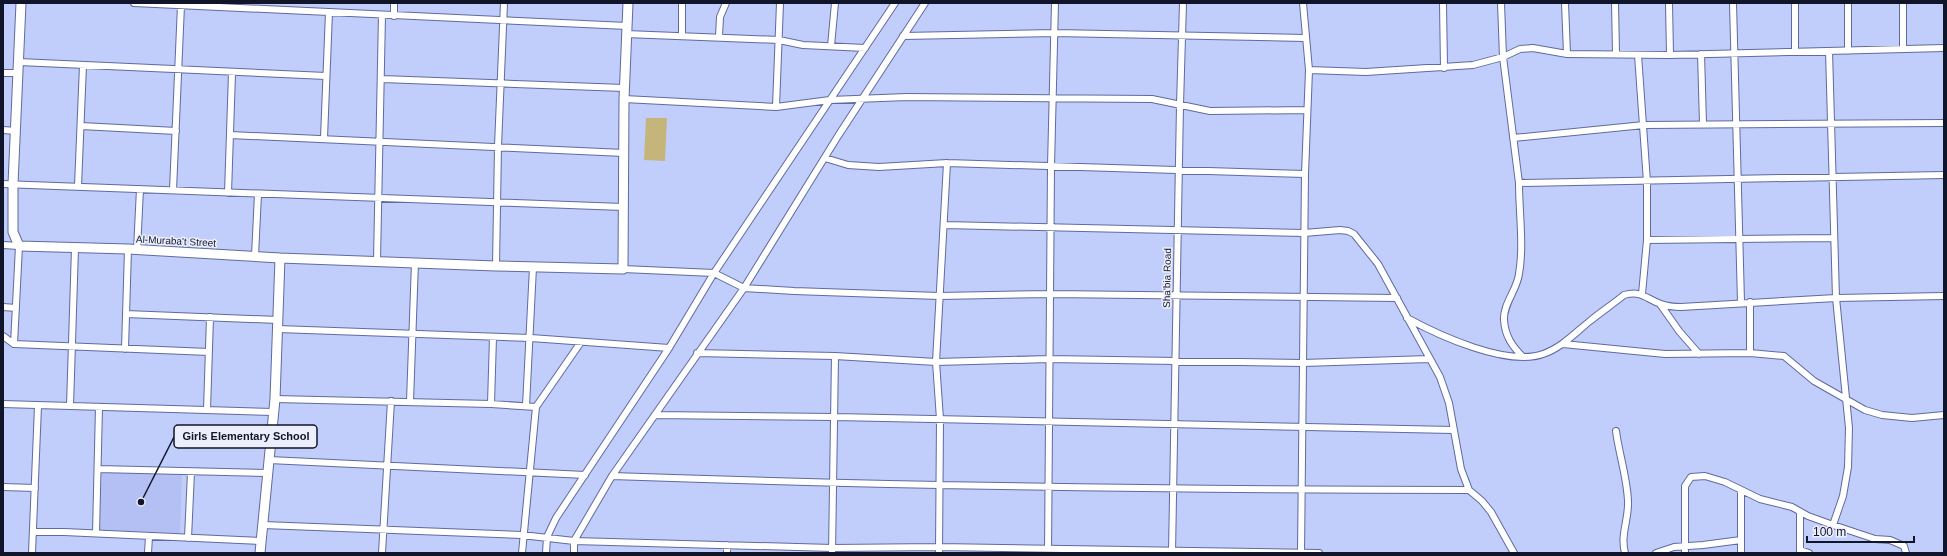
<svg xmlns="http://www.w3.org/2000/svg" width="1947" height="556" font-family="Arial,sans-serif">
	<style>
		.built { fill: #b4c0f3 }
		.green { fill: #c6b57a }
		.lines { fill: none; stroke-linecap: round; stroke-linejoin: round }
		.street-casing { stroke: #5f6b9e; stroke-width: 8 }
		.secondary-casing { stroke: #5f6b9e; stroke-width: 11 }
		.street { stroke: #fff; stroke-width: 6 }
		.secondary { stroke: #fff; stroke-width: 9 }
		.labels { text-anchor: middle; dominant-baseline: central; stroke-width: 3; stroke-linejoin: round; paint-order: stroke }
		.street-label { font-size: 10px; fill: #111529; stroke: #eceffb }
		.leader { fill: none; stroke: #111529; stroke-width: 1.5 }
		.callout-dot { fill: #111529; stroke: #eceffb; stroke-width: 1.5 }
		.callout { fill: #eceffb; stroke: #111529; stroke-width: 1.5 }
		.callout-label { font-size: 11px; text-anchor: middle; font-weight: bold; fill: #111529 }
	</style>
	<rect width="100%" height="100%" fill="#c1cdfa"/>
	<path class="built" d="M102,470L182,474L180,533L99,530Z"/>
	<path class="green" d="M646,118H667L665,161L644,160Z"/>
	<g class="lines">
		<g class="street-casing">
			<path id="street" d="M134,3L627,26
				M1443,3L1444,68
				M1501,3L1503,57L1519,183
				M1565,3L1567,54
				M1615,3L1616,53
				M1669,3L1670,55
				M1733,3L1741,302
				M394,16V3
				M626,34L779,40L803,45L865,48
				M682,35V3
				M719,36L720,17L726,3
				M903,36L1055,33L1305,38
				M831,46L835,3
				M1903,49V3
				M1795,51V3
				M1829,51L1836,298L1849,428L1848,467L1843,496L1833,525
				M1848,51V3
				M1701,54L1703,123
				M1638,55L1647,182V240L1642,294
				M19,62L326,76
				M1309,70L1366,72L1473,65L1503,57L1520,49L1533,48L1567,54L1670,55L1944,48
				M3,73H19
				M382,79L624,88
				M624,99L776,107L830,100L907,97L1152,99L1210,111L1307,110
				M776,107L780,3
				M81,126L176,131
				M3,130L16,131
				M230,135L624,153
				M324,138L329,12
				M1513,138L1644,125L1944,123
				M825,158L848,165L879,167L947,163L1305,174
				M3,184L623,207
				M78,186L83,65
				M173,190L181,5
				M228,193L232,73
				M945,225L1304,233L1340,230L1348,231L1354,234L1378,264L1440,377L1449,403L1461,469L1469,490L1482,501L1491,512L1514,553
				M1647,240L1833,238
				M3,245L19,246L14,344
				M137,250L140,189
				M255,256L258,194
				M377,260L382,15
				M496,266L498,146L504,3
				M623,269L714,273L744,288L794,291L939,296L1050,294L1397,298
				M1660,304L1679,331L1699,354
				M3,307L16,308
				M126,314L278,320
				M1407,318C1438,335 1507,367 1543,354C1561,348 1575,333 1590,321C1601,312 1613,304 1624,295C1642,290 1646,299 1661,304C1667,306 1674,307 1681,307L1836,298L1944,296
				M278,329L531,338L669,348
				M3,336L14,344L209,352
				M1563,344L1665,354L1750,353L1784,356L1814,381L1865,410L1882,415L1912,418L1944,415
				M125,349L128,249
				M697,353L835,356L936,362L1049,359L1303,363L1429,359
				M1750,353V302
				M1523,357C1512,346 1505,336 1504,320C1503,304 1517,290 1519,274C1524,246 1519,212 1519,183L1944,175
				M275,399L491,404L536,407
				M410,401L415,262
				M3,404L273,412
				M491,404L493,337
				M70,406L75,248
				M526,406L533,267
				M207,410L210,317
				M655,415L835,417L1453,430
				M1616,431C1619,454 1627,477 1628,501C1629,519 1620,535 1625,553
				M269,460L585,475
				M98,469L268,473
				M612,476C898,486 1183,490 1469,490
				M3,487L35,488
				M1741,490V553
				M263,525L522,535L574,541L832,548L939,547L1319,553
				M33,532H64L261,541
				M96,533L99,407
				M188,538L191,472
				M1800,550L1809,553
				M32,553L38,406
				M148,553L149,536
				M382,553L391,401
				M522,553L536,407L581,342
				M546,553L547,537L556,518L669,348L714,273L895,3
				M574,553V541L612,476L744,288L838,136L925,3
				M727,553V545
				M832,553L835,356
				M939,553L940,419L936,362L947,163
				M1048,553L1051,166L1055,3
				M1172,553L1180,105L1183,3
				M1301,553L1305,174L1309,70L1303,3
				M1656,553L1674,547L1703,545L1741,540
				M1685,553V486L1691,477L1705,476L1725,482L1760,499L1792,507L1808,516L1833,525L1875,539L1890,540L1904,546L1906,553
				M1800,553V512"/>
		</g>
		<g class="secondary-casing">
			<path id="secondary" d="M21,3L13,184V232L19,246L128,249L280,258L275,399L260,553
				M280,258L496,266L623,269L624,99L628,3"/>
		</g>
		<use href="#street" class="street"/>
		<use href="#secondary" class="secondary"/>
	</g>
	<g class="labels">
		<g class="street-label">
			<text transform="translate(176 241) rotate(3)">Al-Muraba't Street</text>
			<text transform="translate(1167 278) rotate(-89)">Sha'bia Road</text>
		</g>
	</g>
	<path class="leader" d="M141 502L174 437"/>
	<circle class="callout-dot" cx="141" cy="502" r="4"/>
	<rect class="callout" x="174" y="425" width="143" height="23" rx="4"/>
	<g class="callout-label">
		<text x="246" y="440">Girls Elementary School</text>
	</g>
	<rect width="1947" height="556" fill="none" stroke="#111529" stroke-width="8"/>
	<path d="M1807 536v6h107v-6" fill="none" stroke="#111529" stroke-width="2"/>
	<text x="1813" y="536" font-size="12" fill="#111529" stroke="#eceffb" stroke-width="3" paint-order="stroke">100 m</text>
</svg>
